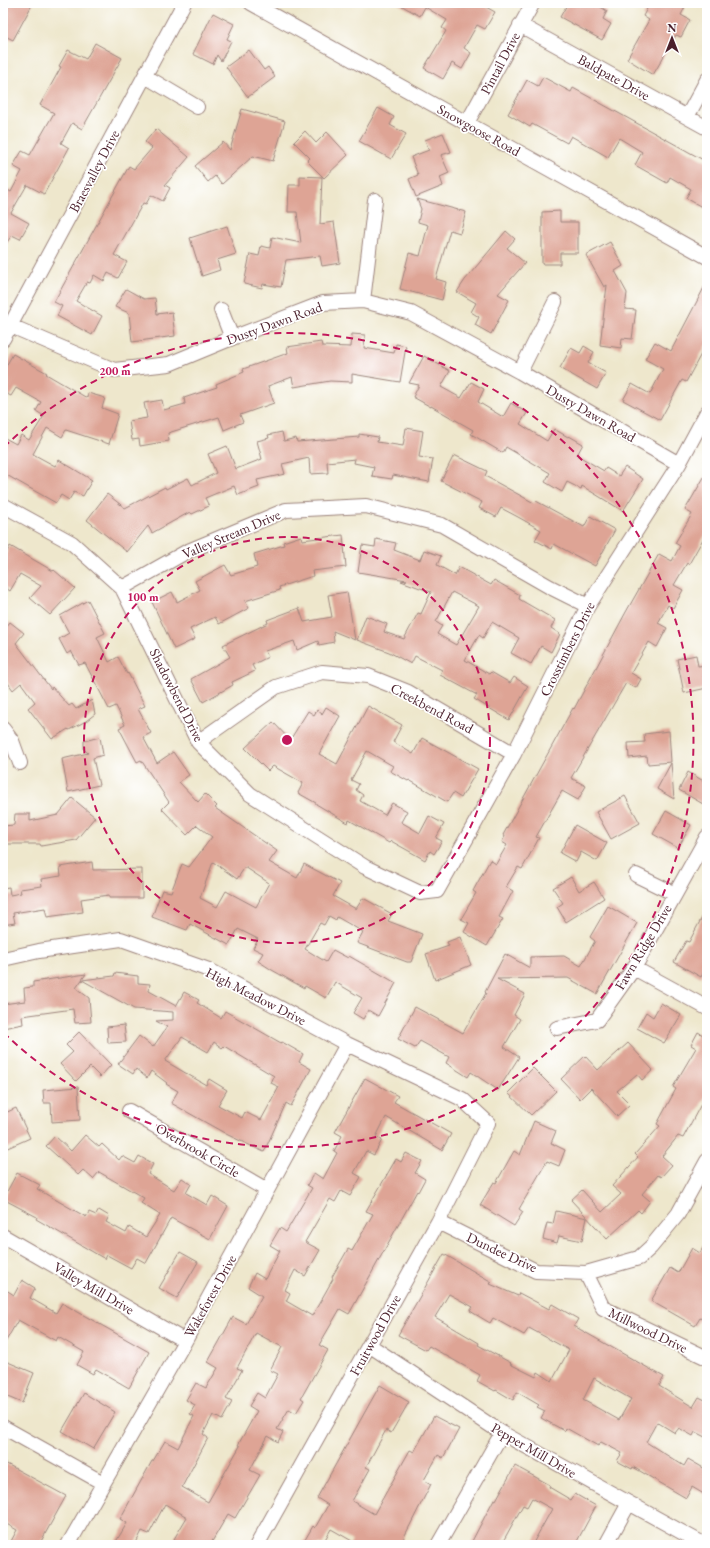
<svg xmlns="http://www.w3.org/2000/svg" width="710" height="1548" font-family="'EB Garamond',serif">
	<style>
		.building { fill: #dea495; fill-rule: evenodd }
		.lines { fill: none; stroke-linecap: round; stroke-linejoin: round }
		.minor-casing { stroke: #9c837c; stroke-width: 16 }
		.minor { stroke: #fff; stroke-width: 14 }
		.ring { fill: none; stroke: #c2185b; stroke-width: 2; stroke-dasharray: 7 5 }
		.labels { text-anchor: middle; dominant-baseline: central; stroke-width: 3.5; stroke-linejoin: round; paint-order: stroke }
		.street-label { font-size: 14px; fill: #4a1f2b; stroke: #fff }
		.centre { fill: #c2185b; stroke: #fff; stroke-width: 2 }
		.ring-label { font-size: 12px; text-anchor: middle; font-weight: bold; fill: #c2185b; stroke: #fff; stroke-width: 3.5; stroke-linejoin: round; paint-order: stroke }
	</style>
	<rect width="100%" height="100%" fill="#fff"/>
	<filter id="ink" filterUnits="userSpaceOnUse"><feTurbulence type="fractalNoise" baseFrequency=".025" numOctaves="2"/><feDisplacementMap in="SourceGraphic" scale="8" xChannelSelector="R" yChannelSelector="G"/><feConvolveMatrix kernelMatrix="1 2 1 2 8 2 1 2 1" color-interpolation-filters="sRGB"/></filter>
	<filter id="wash" filterUnits="userSpaceOnUse"><feTurbulence type="fractalNoise" baseFrequency=".012" numOctaves="4" result="noise"/><feDisplacementMap in="SourceGraphic" scale="16" xChannelSelector="R" yChannelSelector="G"/><feGaussianBlur stdDeviation="0.9" result="paint"/><feColorMatrix in="noise" values="0 0 0 0 0 0 0 0 0 0 0 0 0 0 0 0 0 1.4 0 .05"/><feComposite in="paint" operator="in"/></filter>
	<g filter="url(#wash)">
		<rect width="100%" height="100%" fill="#eee7cc"/>
		<g id="blocks">
			<path class="building" d="M3,3H33L13,40L3,35Z
				M397,3H479L495,12L485,29L477,25L464,48L471,53L462,69L452,63L443,79L424,68L446,31L442,28L447,20L425,7L420,16Z
				M568,3H594L607,11L603,19L611,24L602,40L560,17Z
				M650,3H687L681,15L690,20L681,37L676,35L653,75L627,59L649,20L643,16Z
				M213,13L234,24L227,39L231,41L221,61L217,55L213,64L193,54Z
				M95,43L122,58L82,129L72,123L61,143L69,148L44,194L27,185L11,213L29,223L20,239L12,235L3,248V187L11,192L22,171L13,166L22,151L30,155L54,113L40,105L61,67L59,66L68,50L86,59Z
				M249,50L264,70L268,67L275,77L248,97L226,67Z
				M543,77L571,92L573,88L707,162V210L686,198L691,189L670,177L667,183L635,165L642,152L619,138L608,157L571,136L567,143L532,124L530,127L508,114L527,80L538,86Z
				M378,108L394,117L390,125L406,134L391,159L359,141Z
				M242,109L285,121L273,161L253,156L222,184L215,176L208,182L195,166L223,142L230,150Z
				M156,129L189,157L165,185L170,188L163,201L151,195L146,204L143,203L114,255L127,262L118,278L108,273L104,281L94,275L90,283L87,282L76,301L102,316L92,335L57,316L62,306L54,302L129,166L134,169L152,148L145,142Z
				M305,131L316,143L327,132L348,155L324,178L307,161L310,158L294,142Z
				M443,133L451,152L441,155L449,173L440,177L443,186L416,197L409,179L418,175L411,157L429,150L425,140Z
				M300,176L322,177L320,224L334,222L340,263L322,266L320,256L286,260L281,287L263,284L262,288L244,284L250,254L259,256L261,246L270,248L272,237L301,243L297,212H288L289,185H300Z
				M417,199L466,212L460,233L450,230L436,279L446,282L442,300L400,289L409,253L420,256L428,225L418,222L421,209Z
				M560,211V222H578V253H560V264H542V212Z
				M227,226L236,254L217,260L220,270L202,276L190,238Z
				M506,231L515,239L507,248L525,263L498,294L509,300L491,334L475,325L479,317L471,312L476,303L457,292L465,280Z
				M610,242L623,266L615,271L627,293L625,309L636,310L632,339L622,338L621,348L600,345L607,285L604,287L586,255Z
				M707,282V343L686,382L682,380L660,420L623,400L632,384L650,394L663,369L645,359L655,342L671,351Z
				M126,289L144,299L155,298L157,314L172,312L175,336L132,342L129,313L115,307Z
				M352,334L365,335L364,348L394,353L396,344L406,346L400,382L352,374V382L330,381L294,387L292,377L268,386L274,403L240,415L243,422L224,430L219,417L168,433L169,441L140,446L139,439L132,440L129,421L147,418L144,403L162,400L164,410L185,404L184,398L217,387L216,384L244,372L243,369L288,353L287,347L321,342L322,346L351,347Z
				M584,346L594,352L588,363L606,373L597,389L560,368L571,348L580,353Z
				M13,354L47,373L46,374L87,398L88,393L105,398L102,408L118,414L109,444L66,430L62,437L47,428L33,454L55,466L59,460L92,480L83,496L74,492L69,500L61,495L56,503L3,473V437L16,444L21,435L29,440L44,416L36,411L41,402L16,388L11,396L3,392V371Z
				M424,356L450,371L441,387L461,398L471,382L484,389L478,402L503,417L511,403L527,413L520,424L547,441L554,429L568,437L569,436L583,444L577,455L604,471L606,468L619,476L625,467L643,479L623,511L582,486L581,489L567,482L562,492L545,482L550,473L506,447L503,453L471,434L473,430L431,406V407L413,397L419,385L409,383Z
				M406,428L423,431L419,457L433,459L429,482L393,475L392,479L372,476L374,467L354,463L355,459L327,462L328,473L310,474L309,458L282,464L285,474L257,480L259,487L238,495L234,486L205,498L209,506L192,514L190,512L152,533L148,526L127,552L87,520L107,494L125,508L165,487L166,489L188,478L192,485L216,473L208,454L227,446L236,469L262,459L257,441L269,438L268,435L282,432L284,441L296,438L297,442L359,437V434L378,437L377,442L403,446Z
				M454,455L487,471L485,476L534,503L536,501L584,527L590,516L615,530L595,566L554,544L552,549L535,540L541,530L518,517L501,508L496,517L479,508L482,502L441,481Z
				M707,472V532L689,564L687,563L674,585L683,590L673,608L668,605L658,623L667,628L657,647L649,642L631,673L641,679L636,688L626,683L571,778L586,786L578,800L562,791L536,837L539,838L522,869L518,867L506,887L513,891L499,917L503,919L487,946L464,932L469,923L461,919L476,893L473,891L490,860L496,864L507,845L502,842L505,836L503,835L573,708L574,709L626,612L659,554L672,561L680,546L675,543L692,514L685,510Z
				M343,535L346,567L312,571L313,576L279,587L280,590L245,601L249,608L219,624L215,617L190,629L195,639L174,649L152,602L172,592L177,602L200,590L195,581L225,565L231,575L257,567L254,554L284,545L283,542L301,536L302,540Z
				M376,539L396,543L394,550L420,560L424,550L441,556L437,565L455,575L459,567L491,585L494,580L520,595L519,599L555,620L551,628L560,634L551,652L541,646L531,664L511,653L519,638L492,622L483,638L479,635L465,660L489,674L491,672L510,683L514,677L528,686L509,720L474,699L477,695L440,675L442,670L415,656L411,664L389,652L357,640L366,616L387,624L384,632L404,639L418,613L421,614L431,592L401,581L407,580L358,572L362,545L375,547ZM452,592L479,606L456,645L437,634L442,626L436,622Z
				M10,546L53,571L54,570L75,588L50,615L30,598L41,586L20,574L10,591L3,586V559Z
				M347,592L355,640L333,631L334,642L319,645L318,641L297,650L294,641L265,651L268,657L252,665L255,671L232,682L233,685L203,702L191,679L230,657L223,645L268,623L267,620L299,608L304,622L332,617L328,595Z
				M88,600L105,633L97,637L109,662L118,657L127,674L128,673L145,706L138,709L151,733L143,737L157,763L173,752L189,775L179,782L198,802L205,794L217,806L215,808L277,851L269,862L297,878L304,864L340,883L333,896L356,909L363,898L392,914L388,921L422,934L411,962H407L357,943L363,932L337,917L336,920L329,916L324,925L320,923L305,949L326,962L333,950L348,958L349,956L396,983L378,1016L368,1010L363,1019L353,1013L362,998L335,982L326,998L305,986L304,988L272,970L258,961L263,953L253,948L258,939L238,929L229,945L190,924L187,930L152,917L162,890L171,892L182,864L189,867L212,837L197,825L187,835L162,809L169,802L141,760L137,762L119,728L125,725L116,706L109,709L85,663L79,665L71,651L67,654L59,639L69,633L60,616ZM213,862L237,879L245,867L269,883L256,907L226,891L217,907L200,898Z
				M10,622L24,633L16,643L51,689L52,687L69,706L72,704L76,709L92,700L95,714L86,721L69,730L68,729L52,739L28,708L35,702L21,683L13,690L3,676V631Z
				M696,655L698,666L707,665V688L684,693L677,659Z
				M368,706L402,725L393,742L413,754L422,738L478,769L461,798L453,793L447,802L409,780L408,781L390,771L393,766L367,751L351,780L359,784L356,790L363,795L360,801L385,815L392,803L407,811L401,822L420,833L429,816L444,824L436,838L442,841L434,854L430,851L425,860L391,841L389,843L349,820L348,823L316,804V803L298,793L303,783L273,766L268,771L245,748L273,722L290,740L308,711L314,715L317,710L322,714L326,707L340,716L319,754L337,764Z
				M669,731L671,762L648,764L647,756L629,758L628,743L645,742L644,734Z
				M100,737L103,755L93,758L99,785L68,792L62,759L88,753L84,749V741Z
				M671,763L674,799L657,789Z
				M688,772L707,783V797L703,804L679,790Z
				M625,796L640,823L611,839L596,812Z
				M72,798L95,817L76,840L41,846L40,844H3V826L14,825L15,814H30V821L58,815Z
				M666,811L691,825L678,848L653,834Z
				M575,825L607,843L597,861L581,852L576,862L560,853Z
				M92,862L93,870L142,869V898H109V895L81,899L83,912L47,917L45,908L13,913L15,923L3,925V888L9,887L10,895L21,893L20,889L42,886L41,879L61,876L60,867Z
				M571,877L579,891L594,882L604,898L566,922L557,907L563,903L553,888Z
				M608,906L637,923L597,994L568,978L497,979L525,994L514,1015L520,1019L504,1047L519,1057L498,1090L471,1072L468,1077L446,1063L449,1057L420,1041L415,1048L398,1039L415,1007L463,1033L486,993L485,992L505,954L530,968V957L564,956L581,966L595,941L590,937Z
				M707,908V966L701,977L674,962L686,941L689,942Z
				M460,937L471,965L435,980L426,954L449,946L447,942Z
				M115,973L138,976V983L150,984L149,991L176,1006L184,992L199,1000L197,1003L221,1018L225,1011L281,1043L282,1042L303,1054L299,1062L311,1069L291,1106L286,1103L264,1152L228,1135L171,1103L178,1091L166,1084L167,1083L151,1071L147,1078L136,1069L133,1074L118,1064L139,1036L153,1047L167,1027L156,1021L173,1020V1012L134,1009L82,980L114,976ZM182,1037L208,1052L214,1042L222,1048L224,1046L274,1076L271,1083L279,1087L261,1120L245,1112L242,1118L218,1105L227,1090L209,1079L206,1085L165,1061Z
				M86,974L76,988L89,998L91,1022L75,1023L73,1009L22,1016L23,1024L3,1028V1004L25,1001L24,988L33,987V982Z
				M661,1003L681,1015L664,1043L637,1028L646,1012L653,1017Z
				M124,1025L126,1042L108,1043L107,1027Z
				M707,1028V1093L683,1138L678,1136L662,1156L672,1165L661,1177L658,1175L642,1194L650,1201L641,1213L638,1210L607,1239L571,1200L582,1190L602,1212L621,1194L612,1186L638,1157L635,1154L660,1126L657,1124L676,1089L673,1087L696,1048L691,1045L698,1032L703,1035Z
				M79,1032L111,1065L100,1077L90,1067L76,1081L60,1064L73,1052L66,1045Z
				M628,1043L653,1070L642,1080L637,1074L617,1091L630,1104L617,1116L591,1088L580,1099L561,1079L585,1056L598,1070Z
				M533,1068L556,1091L531,1115L508,1093Z
				M365,1078L398,1096L394,1102L451,1134L442,1150L386,1117L376,1137L382,1140L374,1155L366,1151L354,1173L361,1177L350,1196L341,1191L335,1202L330,1199L305,1242L320,1250L305,1276L295,1270L285,1290L290,1293L286,1301L312,1316L333,1279L332,1277L348,1249L352,1251L373,1214L366,1211L396,1159L401,1162L406,1153L422,1161L415,1173L425,1179L418,1192L417,1191L349,1314L340,1309L319,1345L328,1350L301,1398L304,1400L296,1413L289,1409L277,1429L283,1432L278,1442L268,1436L250,1470L260,1475L235,1518L228,1514L210,1545H184L174,1539L187,1517L165,1504L149,1534L142,1531L135,1545H114L127,1523L120,1519L152,1461H153L165,1441L178,1448L194,1416L190,1414L195,1405L186,1400L196,1383L206,1388L218,1368L208,1362L233,1317L246,1324L262,1296L248,1287L255,1273L265,1279L280,1251L270,1245L280,1228L286,1232L312,1188L307,1185L314,1173L323,1179L337,1153L334,1151L342,1136L335,1132ZM256,1333L282,1347L270,1370L278,1374L265,1398L257,1393L249,1406L257,1411L238,1445L240,1446L208,1502L182,1487L208,1438L203,1434L213,1415L222,1420L232,1402L226,1399L242,1370L237,1368Z
				M78,1087L80,1120L52,1122L51,1103H44L43,1090Z
				M16,1108L30,1138L3,1150V1114Z
				M534,1121L556,1131L551,1143L565,1150L559,1166L547,1161L519,1209L523,1212L514,1226L480,1205L494,1182L496,1183L514,1151L520,1155Z
				M85,1135L99,1147L102,1144L119,1160L122,1156L135,1163L139,1156L153,1164L148,1174L174,1190L182,1178L191,1184L186,1193L207,1205L212,1196L228,1206L210,1239L171,1218L146,1263L137,1258L131,1268L107,1255L105,1259L36,1219L37,1217L3,1199L17,1173L40,1185L37,1189L86,1217L89,1212L96,1215L99,1210L109,1216L106,1222L126,1233L129,1227L146,1237L160,1215L141,1203L144,1198L99,1172L93,1179L83,1170L78,1175L46,1146L55,1136L71,1151Z
				M556,1211L587,1218L582,1241L559,1236L557,1243L543,1239L547,1223L553,1224Z
				M707,1240V1322L700,1318L695,1326L651,1301L670,1268L678,1273L692,1248L700,1253Z
				M180,1252L198,1262L177,1298L159,1288Z
				M444,1254L492,1282L490,1284L518,1296L519,1293L549,1309L552,1304L578,1319L574,1326L664,1377L659,1386L693,1407L699,1397L707,1401V1438L695,1432L693,1436L679,1428L675,1433L657,1422L646,1442L684,1466L688,1459L707,1470V1496L692,1487L686,1498L633,1467L632,1469L617,1461L622,1453L601,1442L598,1446L566,1428L565,1431L541,1418L545,1411L537,1407L539,1405L517,1392L513,1400L496,1390L495,1391L477,1381L480,1375L429,1346L426,1350L398,1335ZM449,1294L473,1307L470,1311L490,1323L493,1318L524,1335L529,1328L569,1350L552,1381L538,1372L536,1377L510,1364L511,1363L478,1345L479,1343L435,1317ZM594,1378L631,1399L619,1420L583,1400Z
				M22,1280L35,1288L30,1298L56,1313L62,1303L149,1352L129,1388L96,1369L93,1374L77,1365L84,1352L58,1337L56,1341L18,1320L3,1346V1288L14,1295Z
				M3,1360L34,1373L22,1403L5,1396L7,1390L3,1388Z
				M380,1385L409,1402L391,1433L386,1430L366,1467L370,1469L352,1501L374,1514L410,1450L414,1452L434,1416L459,1429L443,1458L438,1455L424,1480L431,1484L400,1545H349L352,1541L331,1529L322,1545H302L313,1526L315,1528L328,1505L317,1498Z
				M84,1393L115,1412L93,1449L62,1431Z
				M3,1462L66,1496L39,1545H9L17,1530L3,1522Z
				M515,1466L550,1485L549,1487L571,1500L575,1494L596,1506L575,1545H532L552,1509L532,1498L527,1507L523,1505L501,1545H470L494,1499L496,1500Z"/>
		</g>
	</g>
	<g filter="url(#ink)">
		<use href="#blocks" fill-opacity="0" stroke="#9c837c" stroke-width="1"/>
		<g class="lines">
			<g class="minor-casing">
				<path id="minor" d="M251,3L707,257
					M520,25L707,128
					M145,76L197,107
					M687,117L707,80
					M467,123L533,3
					M363,301L375,200
					M221,310L232,338
					M11,326L114,370L169,364L232,338L323,303L363,301L411,313L520,372L679,464
					M3,339L184,3
					M520,372L555,302
					M3,505L72,543L122,588L198,742L250,794L365,867L420,893L437,891L514,754L588,606L679,464L707,412
					M122,588L186,552L286,510L366,506L442,525L550,587L588,606
					M3,729L12,741L20,763
					M198,742L276,687L322,672L368,676L408,692L514,754
					M636,875L675,894
					M3,959L39,951L121,939L209,970L347,1044L462,1099L488,1123L438,1222L257,1545
					M634,968L707,1008
					M557,1028L597,1020L634,968L707,837
					M129,1111L267,1190
					M438,1222L536,1271L586,1273L639,1258L651,1247L678,1214L707,1161
					M3,1236L185,1341
					M586,1273L603,1308L707,1358
					M369,1345L502,1433L705,1545
					M3,1427L103,1483
					M68,1545L185,1341L347,1044
					M438,1545L502,1433
					M606,1545L629,1503"/>
			</g>
			<use href="#minor" class="minor"/>
		</g>
	</g>
	<g class="ring">
		<circle cx="287" cy="740" r="203"/>
		<path d="M4 447A407 407 0 1 1 4 1033"/>
	</g>
	<g class="labels">
		<g class="street-label">
			<text transform="translate(500 63) rotate(-62)">Pintail Drive</text>
			<text transform="translate(614 77) rotate(29)">Baldpate Drive</text>
			<text transform="translate(479 130) rotate(29)">Snowgoose Road</text>
			<text transform="translate(94 171) rotate(-62)">Braesvalley Drive</text>
			<text transform="translate(274 323) rotate(-20)">Dusty Dawn Road</text>
			<text transform="translate(591 413) rotate(30)">Dusty Dawn Road</text>
			<text transform="translate(231 534) rotate(-23)">Valley Stream Drive</text>
			<text transform="translate(567 649) rotate(-63)">Crosstimbers Drive</text>
			<text transform="translate(177 695) rotate(63)">Shadowbend Drive</text>
			<text transform="translate(432 708) rotate(28)">Creekbend Road</text>
			<text transform="translate(643 947) rotate(-59)">Fawn Ridge Drive</text>
			<text transform="translate(256 996) rotate(27)">High Meadow Drive</text>
			<text transform="translate(198 1150) rotate(30)">Overbrook Circle</text>
			<text transform="translate(502 1252) rotate(25)">Dundee Drive</text>
			<text transform="translate(94 1288) rotate(30)">Valley Mill Drive</text>
			<text transform="translate(210 1296) rotate(-61)">Wakeforest Drive</text>
			<text transform="translate(648 1330) rotate(26)">Millwood Drive</text>
			<text transform="translate(375 1335) rotate(-61)">Fruitwood Drive</text>
			<text transform="translate(534 1450) rotate(30)">Pepper Mill Drive</text>
		</g>
	</g>
	<circle cx="287" cy="740" r="6" class="centre"/>
	<g class="ring-label">
		<text x="115" y="375">200 m</text>
		<text x="143" y="601">100 m</text>
	</g>
	<rect width="710" height="1548" fill="none" stroke="#fff" stroke-width="16"/>
	<g transform="translate(672 38)" stroke="#ffffff" stroke-width="3" paint-order="stroke">
	<path d="M0-3L7 15L0 10L-7 15Z" fill="#4a1f2b"/>
	<text y="-6" font-size="11" font-weight="bold" text-anchor="middle" fill="#4a1f2b">N</text>
	</g>
</svg>
